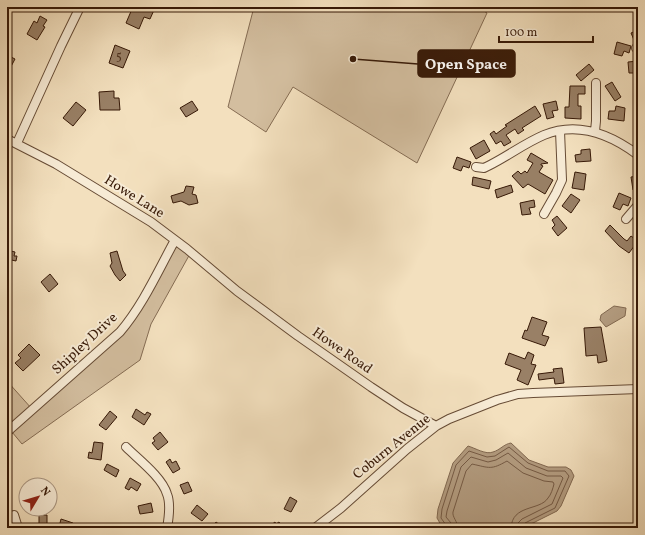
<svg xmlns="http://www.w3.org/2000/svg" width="645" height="535" font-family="Vollkorn,serif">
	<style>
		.green { fill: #d3be9f; stroke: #856c53 }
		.water { fill: #b39c80; stroke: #816850 }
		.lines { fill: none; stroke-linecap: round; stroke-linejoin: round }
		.shore { stroke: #755a44; stroke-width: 1 }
		.building { fill: #998066; stroke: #371907 }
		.minor-casing { stroke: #664b35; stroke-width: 10 }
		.minor { stroke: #f7ebd5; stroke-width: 8 }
		.labels { text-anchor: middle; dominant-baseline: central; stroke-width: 4; stroke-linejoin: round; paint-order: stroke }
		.number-label { font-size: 12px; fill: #50331f }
		.street-label { font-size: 14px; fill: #371907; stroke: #f7ebd5 }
		.leader { fill: none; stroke: #371907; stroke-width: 1.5 }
		.callout-dot { fill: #371907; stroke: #f7ebd5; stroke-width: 1.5 }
		.callout { fill: #371907; stroke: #371907; stroke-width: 1.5 }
		.callout-label { font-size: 15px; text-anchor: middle; font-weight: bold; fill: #fff }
	</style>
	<rect width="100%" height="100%" fill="#f3e0be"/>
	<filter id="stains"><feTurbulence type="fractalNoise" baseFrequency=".005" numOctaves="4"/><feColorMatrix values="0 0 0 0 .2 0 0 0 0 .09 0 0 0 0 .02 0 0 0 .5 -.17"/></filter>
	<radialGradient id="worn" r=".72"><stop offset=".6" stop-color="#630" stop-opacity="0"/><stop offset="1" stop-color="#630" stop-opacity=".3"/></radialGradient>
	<path class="green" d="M254,7H477L487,13L417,163L293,87L266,132L228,107Z
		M175,240L191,252L151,324L140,360L22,444L7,426V381L32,409L120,332Z"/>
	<path class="water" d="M614,306L626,308L625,316L606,327L600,320L601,315Z
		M511,443L529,460L548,467H566L571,470L574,476L561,506L557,511L523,528H445L441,525L437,518L438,509L453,463L468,446C475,448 486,455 493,452C500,450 504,444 511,443Z"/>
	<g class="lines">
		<path class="shore" d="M447,528L446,525L441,518L442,509L456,465L469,451L487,457L495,456L509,447L528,463L548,471H565L569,476L555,508L525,523L522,528
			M452,528L451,523L446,517L447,511L461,467L471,457L488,462L496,460L508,453L526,468L547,476H561L563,478L552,504L522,519L518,523L517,528
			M458,528C458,522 452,517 453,512L466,471L472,464C490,468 491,470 507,461L523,473L544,481L553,482L554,484C553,488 551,495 548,498C540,511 512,504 511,528"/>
	</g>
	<path class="building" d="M138,7H147L154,10L150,19L144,17L139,29L126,23L132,9L136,11Z
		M40,16L47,20L43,26L45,27L37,40L27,34L34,21L37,23Z
		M638,30V38L634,40L631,33Z
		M617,42L631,46L629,53L624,51L622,56L614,54Z
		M115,45L130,51L123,68L109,63Z
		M7,55L15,59L7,74Z
		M638,61V73H629L628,62Z
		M589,64L594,70L581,81L576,75Z
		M612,82L621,97L615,101L605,86Z
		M570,86H585V94H578V106H581V119L565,118V107H569Z
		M114,91V98H119L120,110H100L99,92Z
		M192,101L198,110L186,117L180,108Z
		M556,101L558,110L552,111L554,117L547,119L543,104Z
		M76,102L86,110L73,126L63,118Z
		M535,106L541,116L522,128L524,130L518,134L515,129L506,135L511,142L504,146L501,141L496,144L490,134L494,131L496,134L507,126L505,125Z
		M616,106L625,108L624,121L608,119L609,111H615Z
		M484,140L490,151L476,159L470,148Z
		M590,149L591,161L576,162L575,155L581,154V150Z
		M531,153L548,163L541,164V165L543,166L539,172L553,180L545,194L528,184L523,188L512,176L518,171L521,174L525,171L527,173L533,163L527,160Z
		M457,157L471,162L469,168L463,166L461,171L453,168Z
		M575,172L586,174L584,190L572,188Z
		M638,176V189L633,190L631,177Z
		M473,177L491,181L489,189L472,185Z
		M511,185L513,192L497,198L495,190Z
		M186,186L194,187L192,194L196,195L198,203L189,205L181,201L173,203L171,196L184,192Z
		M619,193L631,198L628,206L623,204L620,210L613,207Z
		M571,194L580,200L571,213L562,206Z
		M534,200L535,207L529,208L531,214L522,215L520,203Z
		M557,216L567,228L558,236L552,228L555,225L552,220Z
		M610,225L624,239L627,241L631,236L638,241L629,253L619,246L605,231Z
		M7,250L15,252L14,256H17L16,261L7,259Z
		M117,251L123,271L126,275L120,281L115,275L110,266L112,263L110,253Z
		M50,274L58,284L49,292L41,282Z
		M532,317L547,322L542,335L549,337L545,346L522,338L525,330L527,331Z
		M601,327L607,361L598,363L597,355L586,356L584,328Z
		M29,344L40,355L23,371L15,363L21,358L18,355Z
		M528,352L534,355L531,364L536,365L528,385L517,380L521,370L505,364L509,353L525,359Z
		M562,368L564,383L555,384L554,378L539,380L538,374L554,372L553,369Z
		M136,409L145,415L147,412L151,414L144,425L132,417Z
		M110,411L117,417L106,430L99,425Z
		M160,432L168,442L158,450L152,443L155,441L153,438Z
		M94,442L103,443L101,460L88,458L89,452L92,453Z
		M170,459L172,463L176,461L180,469L173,473L166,462Z
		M107,464L119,470L116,477L104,470Z
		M130,478L141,484L137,491L131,487L129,490L125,488Z
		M188,482L192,491L184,494L180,485Z
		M290,497L297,501L291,512L284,509Z
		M151,503L153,512L140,514L138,506Z
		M197,505L208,514L202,521L191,513Z
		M39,515H47V528H39Z
		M61,519L73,523L72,528L59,527Z
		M216,522L224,528H211Z
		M275,522L276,524L279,522L284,528H267Z"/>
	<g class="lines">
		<g class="minor-casing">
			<path id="minor" d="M636,48H638
				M595,131L596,121V83
				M7,139L56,164L151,222L187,249L237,291L298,336L371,387L403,408L436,426
				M17,143L61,46L80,7
				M476,167L484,168L490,165C508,156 525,143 544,135C578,121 610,134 638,155
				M544,214L556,193L562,180L560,131
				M626,219L638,205
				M7,432L120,332C143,305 158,271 175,240
				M126,447C138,459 162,477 167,494C171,504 169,517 167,528
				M14,515L18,528
				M315,528L341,508L407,449L436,426L449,419L497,400L518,394L533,393L638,389"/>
		</g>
		<use href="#minor" class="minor"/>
	</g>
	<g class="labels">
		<g class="number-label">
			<text x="119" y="57">5</text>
		</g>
		<g class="street-label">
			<text transform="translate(134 197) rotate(32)">Howe Lane</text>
			<text transform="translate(85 344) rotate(-43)">Shipley Drive</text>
			<text transform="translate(342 351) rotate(35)">Howe Road</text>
			<text transform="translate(392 447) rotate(-39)">Coburn Avenue</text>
		</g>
	</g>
	<path class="leader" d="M353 59L418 64"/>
	<circle class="callout-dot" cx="353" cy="59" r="4"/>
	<rect class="callout" x="418" y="50" width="97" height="27" rx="4"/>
	<g class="callout-label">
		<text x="466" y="69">Open Space</text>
	</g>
	<rect width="645" height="535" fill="none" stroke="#f3e0be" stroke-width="24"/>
	<rect x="8" y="8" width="629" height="519" fill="none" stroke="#371907" stroke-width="2"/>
	<rect x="12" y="12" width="621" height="511" fill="none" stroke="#371907"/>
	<g transform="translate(38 497) rotate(52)"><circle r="19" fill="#f7ebd5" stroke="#aa9783"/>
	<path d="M0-3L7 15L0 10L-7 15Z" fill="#8f2418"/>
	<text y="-6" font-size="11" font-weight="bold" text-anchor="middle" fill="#371907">N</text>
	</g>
	<path d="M499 36v6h94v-6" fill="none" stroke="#371907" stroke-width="2"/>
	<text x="505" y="36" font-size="12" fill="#371907" stroke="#f7ebd5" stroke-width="3" paint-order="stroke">100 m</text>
	<rect width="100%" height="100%" filter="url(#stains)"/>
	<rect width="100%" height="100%" fill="url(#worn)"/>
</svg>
